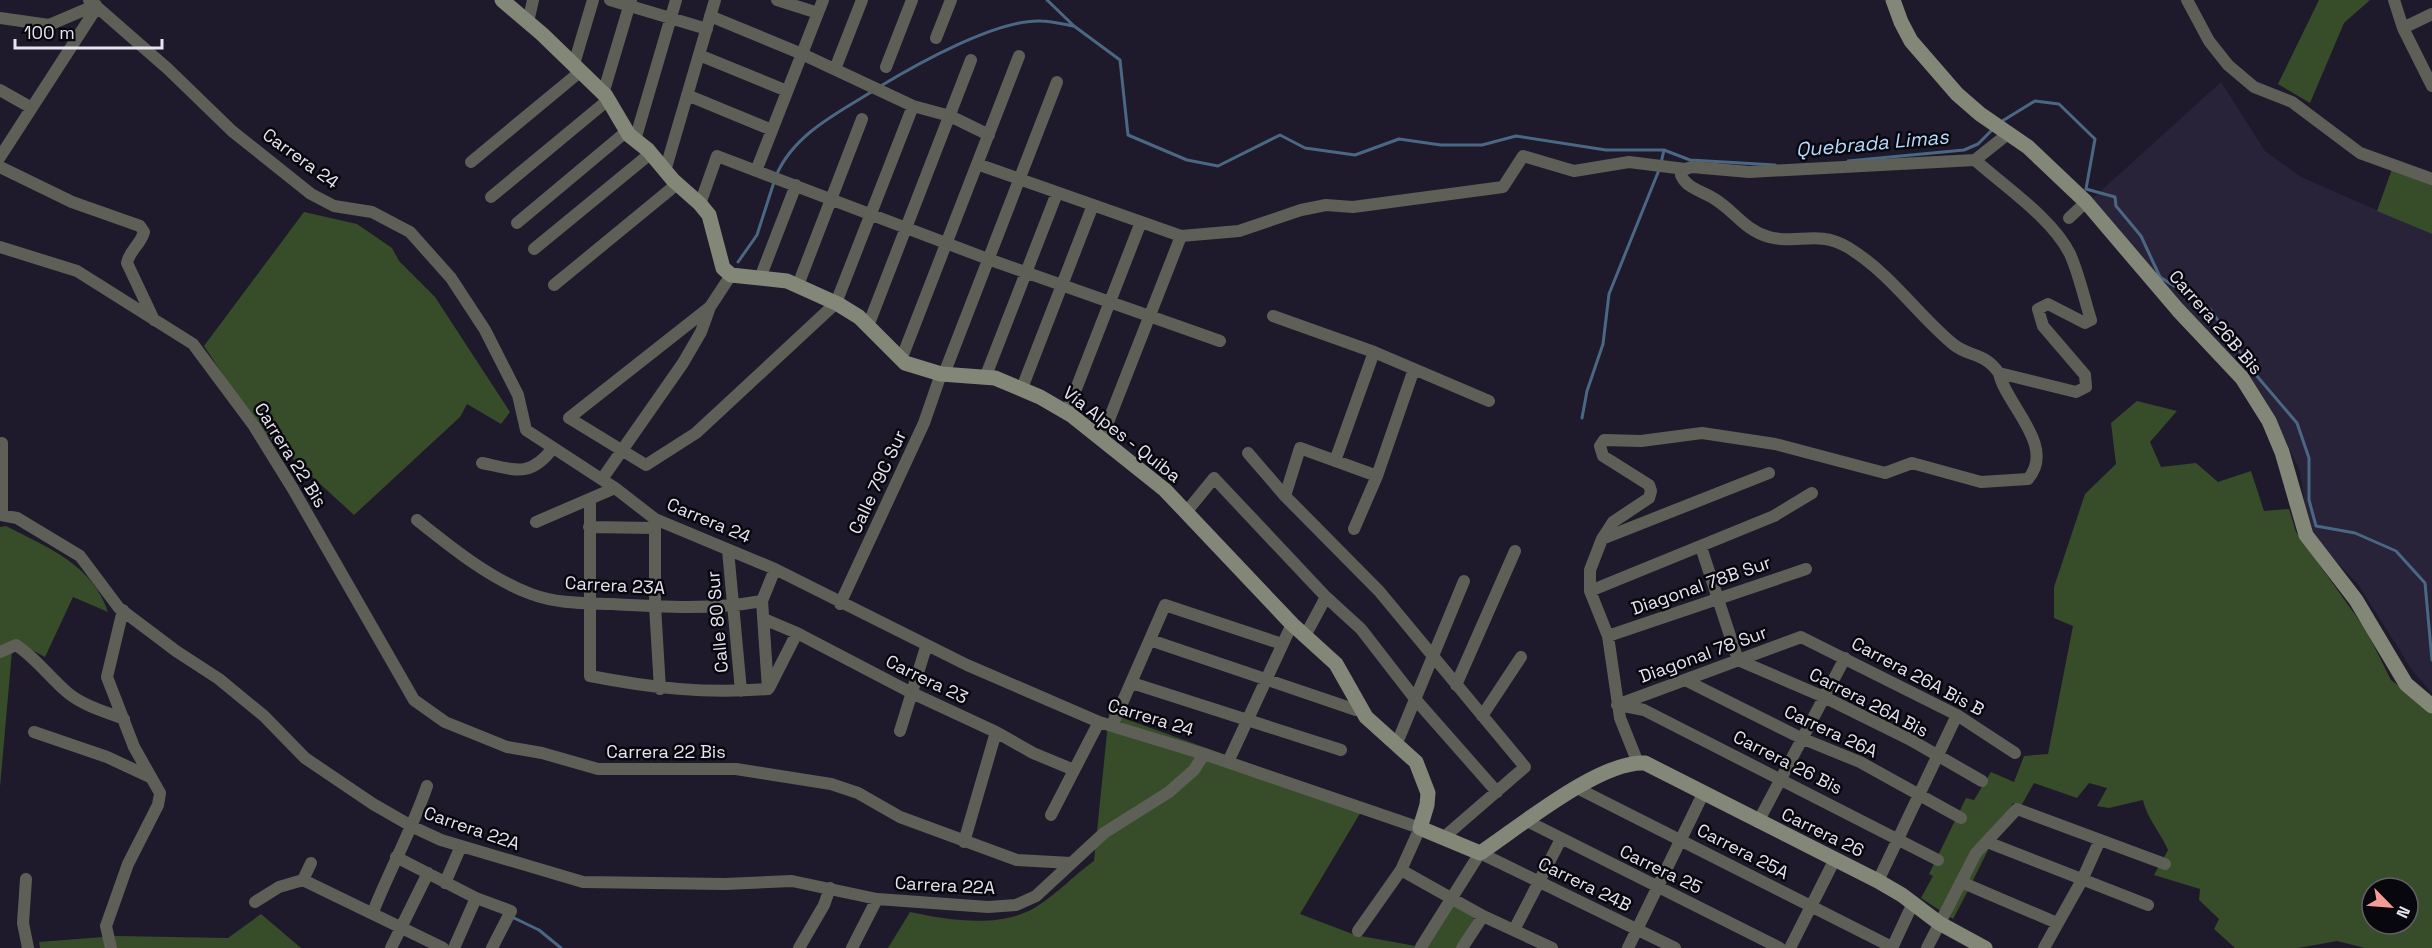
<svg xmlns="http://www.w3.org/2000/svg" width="2432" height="948" font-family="'Space Grotesk',sans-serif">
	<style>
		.built { fill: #282339 }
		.green { fill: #374d29; fill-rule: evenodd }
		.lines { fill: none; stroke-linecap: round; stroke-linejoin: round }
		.stream { stroke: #4a6783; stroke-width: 3 }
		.street { stroke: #5e6057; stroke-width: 12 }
		.secondary { stroke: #838778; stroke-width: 15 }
		.labels { text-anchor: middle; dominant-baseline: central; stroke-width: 5; stroke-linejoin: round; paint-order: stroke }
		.street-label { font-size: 18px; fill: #e7e4f0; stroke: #08070d }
		.water-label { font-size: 20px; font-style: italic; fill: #b5dafe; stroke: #08070d }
	</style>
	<rect width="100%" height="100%" fill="#1e1a2b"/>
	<path class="built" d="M2221,82L2265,151L2301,177L2432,234V693L2412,670L2358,584L2318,543L2308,525L2300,471L2279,427L2092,199Z"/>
	<path class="green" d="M2319,0H2370L2344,23L2310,103L2278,84Z
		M2392,169L2432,185V234L2377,211Z
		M304,212L357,224L392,248L399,261L435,297L510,412L501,424L467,404L460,417L354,515L257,426L204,346Z
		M2137,401L2177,411L2150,442L2161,467L2196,463L2218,482L2251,471L2264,511L2289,509L2296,532L2366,630L2391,680L2432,711V948H2365L2337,941L2298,948H2235L2214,929L2219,919L2199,900L2200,889L2154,875L2168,850C2161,833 2146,817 2143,800L2109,808L2097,806L2107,788L2089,783L2077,798L2034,783L2021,806L2013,803C1991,841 1974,881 1953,919L1921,898L1933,876L1929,874L1966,798L1974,800L1991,772L2014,782L2024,756L2048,754L2073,626L2054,618V587L2085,494L2116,464L2111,423ZM2372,888H2408V924H2372Z
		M6,526C48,548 92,564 108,612L73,597L45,657L13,640L0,787V527Z
		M1109,713L1365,805L1300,914L1355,935L1421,947L1451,902L1475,917L1456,948H888L910,912C948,920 1000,929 1036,907C1057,894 1074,875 1094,861Z
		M261,914L301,948H40L39,942L116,936L228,938Z"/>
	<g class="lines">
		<path class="stream" d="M1047,0L1074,26L1120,60L1128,135L1187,160L1218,166L1280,135L1305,148L1355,155L1399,139L1441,145H1482L1516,136L1606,150H1664L1690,160L1775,165
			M879,87C917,64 997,19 1041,21C1051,21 1063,24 1073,26
			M1999,123L2035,101L2059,104L2095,139L2086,189L2115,197L2116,206L2141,236L2160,277L2210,309L2256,375L2297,423L2309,458V500L2316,526L2355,533L2396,551L2425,583L2432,660
			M1848,161L1964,150L1978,144L1992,130
			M1661,163L1664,150
			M776,176C793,135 837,113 873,91
			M738,262L757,235L774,182
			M1582,418L1587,391L1603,344L1609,294L1659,170
			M512,917L539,930L561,948"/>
		<path class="street" d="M89,0L168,69L232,131L311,194L334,206L372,212L410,232L451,278L485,330L518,395L526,430L615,488L655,519L775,569L967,665L1099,722L1204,754L1420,828L1401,870L1358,931
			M610,0L707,29
			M777,0L818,13
			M2187,0L2209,41L2228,65L2254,87L2292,102L2360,153L2432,179
			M2394,0L2403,28L2432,86
			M710,16L802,54L913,106L950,116L989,135
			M0,18L49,25L96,5
			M528,22L533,0
			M2403,28L2432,14
			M936,38L951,0
			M699,55L787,91
			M574,64L593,0
			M886,67L912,0
			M835,69L862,0
			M0,90L30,107
			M603,94L631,0
			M687,95L772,130
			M635,140L676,0
			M0,157L97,7
			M471,162L581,71
			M977,164L1181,236L1239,231L1301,210L1326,205L1353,207L1503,187L1523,156L1574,171L1629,162L1685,169
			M0,167L72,202L140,226L144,232C141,244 129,251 127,263L154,320
			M665,171L715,0
			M756,171L823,0
			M491,197L608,100
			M700,204L717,156L988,259L1220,341
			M2069,218L2086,202
			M517,223L627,131
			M0,247L77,271L193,344L254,426L293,489L414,700L445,722L507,747L542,753L598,769H736L831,784L858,793L900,817L1017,860L1071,863
			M534,249L651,153
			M760,278L796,185
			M554,285L677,184
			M798,285L862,119
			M710,307L569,418L646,465L696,433L836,303L913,106
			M1273,316L1374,352L1489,401
			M868,326L971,60
			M901,360L1019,56
			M1999,373C1983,351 1970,358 1953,344C1917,314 1891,274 1849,248C1817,229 1798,245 1769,237C1744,230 1734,210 1713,198C1702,191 1686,188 1681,175L1685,169L1692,167L1749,172L1975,160L2009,133
			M944,374L1057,82
			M985,378L1057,193
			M1022,388L1093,205
			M1067,412L1141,222
			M1101,440L1181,236
			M1248,453L1285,496
			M1335,461L1374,352
			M482,463C516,470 530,478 553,448
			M1377,476L1300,448L1285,496L1379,591L1525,767L1443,838
			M602,479L683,363L701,332L710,307L731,275
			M590,499V676C652,688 705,694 768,689
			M1187,511L1214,478L1326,597L1361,629L1416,700L1497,792
			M0,515L17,518L80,556L119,608L176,651L219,679L264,716L305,758L373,804L413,827L441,840L583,882L725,884L792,881L877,899L988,907L1016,905L1036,896L1104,833L1169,792L1194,770L1204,754
			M2,515V443
			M655,519V606L660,689
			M417,520C452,548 489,578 531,594C558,604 584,603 612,604C662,607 713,610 762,601
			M536,522L615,488
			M589,527L655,528
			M1354,529L1377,476L1414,369
			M1602,539L1769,473
			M1701,547L1738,660L1824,697L1909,739L1982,781
			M728,550L741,691
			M1590,591L1774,516L1812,493
			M840,604L924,423L941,374
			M764,619L797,633L912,693L996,732L1033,753L1074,770
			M1305,636L1326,597
			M1608,636L1806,569
			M1150,640L1356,710L1361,708
			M0,652L16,645C36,658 50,678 68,693C84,706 106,712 124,719
			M1685,680L1801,738L1860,762L1961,818
			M1132,683L1341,750
			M1456,685L1515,551
			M769,688L797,633
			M768,689L762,601L775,569
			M1617,705L1801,637L1957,715L2015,753
			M1619,705L1644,710L1938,860
			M1482,716L1521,657
			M1112,726L1165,605L1282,644
			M900,731L926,647
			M34,732L107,757L150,777
			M1397,743L1464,581
			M1228,762L1292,624
			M1638,763L1620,718L1608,636L1590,591V570L1602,539L1613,522L1649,498L1651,491L1649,485L1603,456L1600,446L1604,440L1641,441L1702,433L1775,444L1885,473L1912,463L1981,482L2028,479C2057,446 2005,404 1999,373L2076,392L2086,387L2085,375L2043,326L2038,309L2048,304L2085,323L2091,320C2084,298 2079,274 2070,254C2052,218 2004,186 1975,160
			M1577,788L1892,947
			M1051,815L1099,722
			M1527,821L1780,948
			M1758,822L1845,658
			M964,842L996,732
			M1987,842L2148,905
			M396,857L476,898L511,911L492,948
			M311,863L303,880L443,948
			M1401,870L1483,916L1552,948
			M26,879L23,923L28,948
			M1878,881L1957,715
			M1961,882L2057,923
			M445,883L461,846
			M255,902L279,887L303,880
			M373,912C390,869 412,830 427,786
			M1514,930L1561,839
			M1421,947L1480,853L1675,948
			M111,948L106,926L128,864L158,805L160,793L134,747L107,677L123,610
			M391,948L428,873
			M454,948L476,898
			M799,948L824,905L830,888
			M852,948L877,899
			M1462,948L1483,916
			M1628,948L1703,794
			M1790,948L1835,859
			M1892,948L1913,903
			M1927,948L1976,853L2017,809L2165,864
			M2044,948L2082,880L2100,840"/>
		<path class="secondary" d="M502,0L542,34L606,96L629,135L648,150L673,180L700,204L709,215L723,268L731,275L787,281L838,304L859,317L905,363L941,374L995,378L1040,397L1071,415L1165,490L1292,624L1336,664L1366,717L1416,762L1428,793L1427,805L1420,828L1480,853C1518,828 1600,760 1645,763L1878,881L1902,895L1939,923L1985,948
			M1893,0L1901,22L1911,41L1957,94L1980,114L2028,147L2086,202L2178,310L2242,378L2269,421L2282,452L2306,535L2356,600L2406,684L2432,706"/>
	</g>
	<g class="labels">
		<g class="street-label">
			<text transform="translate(301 158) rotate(36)">Carrera 24</text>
			<text transform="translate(2216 322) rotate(49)">Carrera 26B Bis</text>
			<text transform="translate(1122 434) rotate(38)">Vía Alpes - Quiba</text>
			<text transform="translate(291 455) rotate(58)">Carrera 22 Bis</text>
			<text transform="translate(877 482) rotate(-65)">Calle 79C Sur</text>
			<text transform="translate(709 520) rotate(23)">Carrera 24</text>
			<text transform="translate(615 585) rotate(3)">Carrera 23A</text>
			<text transform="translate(1701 585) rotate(-19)">Diagonal 78B Sur</text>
			<text transform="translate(717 622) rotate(-95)">Calle 80 Sur</text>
			<text transform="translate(1703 654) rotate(-20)">Diagonal 78 Sur</text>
			<text transform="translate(1918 676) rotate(28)">Carrera 26A Bis B</text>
			<text transform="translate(927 679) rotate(26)">Carrera 23</text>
			<text transform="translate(1869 702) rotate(27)">Carrera 26A Bis</text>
			<text transform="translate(1151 717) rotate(17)">Carrera 24</text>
			<text transform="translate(1831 731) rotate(25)">Carrera 26A</text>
			<text x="666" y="751">Carrera 22 Bis</text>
			<text transform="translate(1788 762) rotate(27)">Carrera 26 Bis</text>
			<text transform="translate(472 828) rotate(19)">Carrera 22A</text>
			<text transform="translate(1823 832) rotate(26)">Carrera 26</text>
			<text transform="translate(1743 851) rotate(27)">Carrera 25A</text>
			<text transform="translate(1661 869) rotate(26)">Carrera 25</text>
			<text transform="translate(1585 884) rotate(26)">Carrera 24B</text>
			<text transform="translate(945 885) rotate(3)">Carrera 22A</text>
		</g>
		<g class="water-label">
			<text transform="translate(1872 143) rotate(-5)">Quebrada Limas</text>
		</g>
	</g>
	<g transform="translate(2390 906) rotate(115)"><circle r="28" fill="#08070d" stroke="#615f68" stroke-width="1.5"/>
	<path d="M0-4.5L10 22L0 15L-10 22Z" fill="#f59c95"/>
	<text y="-9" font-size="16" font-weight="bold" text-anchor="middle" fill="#e7e4f0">N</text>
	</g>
	<path d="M15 39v9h147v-9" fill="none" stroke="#e7e4f0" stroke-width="3"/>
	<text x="24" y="39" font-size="18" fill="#e7e4f0" stroke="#08070d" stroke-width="4.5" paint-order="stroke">100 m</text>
</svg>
